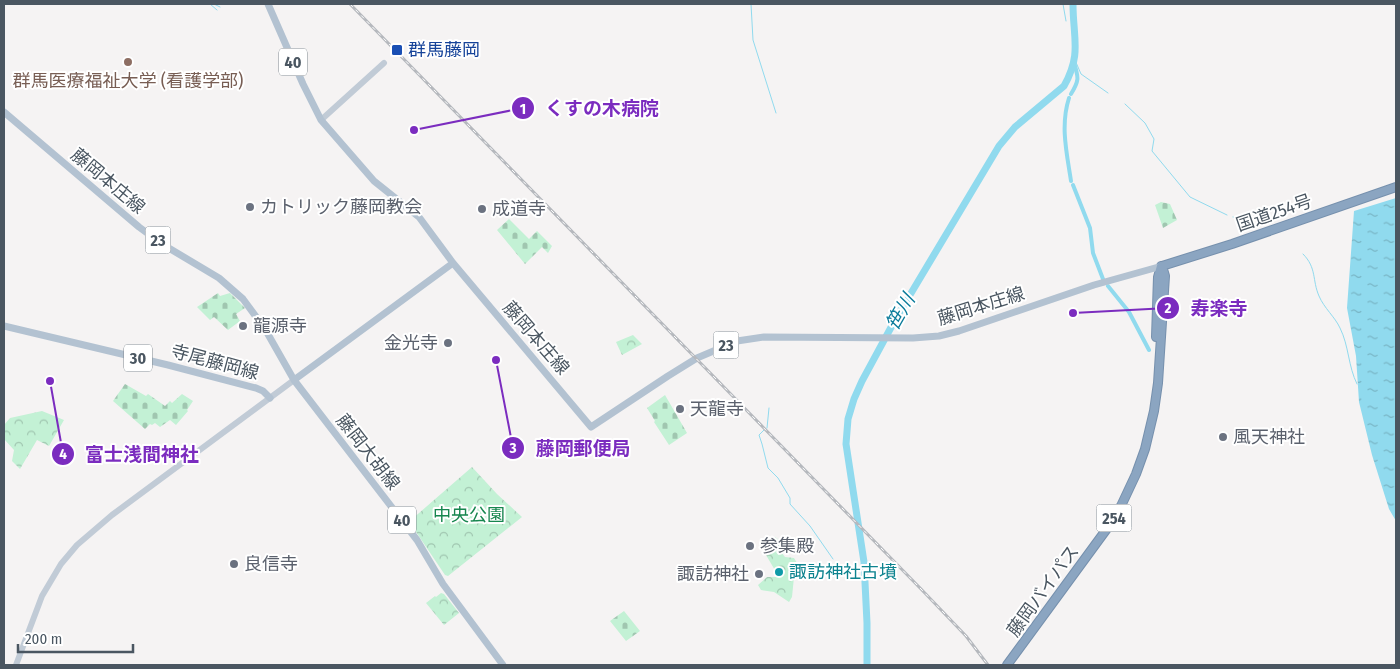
<svg xmlns="http://www.w3.org/2000/svg" width="1400" height="669" font-family="'Fira Sans Condensed','Noto Sans JP',sans-serif">
	<style>
		.forest { fill: url(#forest-crowns) }
		.cemetery { fill: url(#cemetery-stones) }
		.water { fill: url(#water-ripples) }
		.lines { fill: none; stroke-linecap: round; stroke-linejoin: round }
		.stream { stroke: #90daee; stroke-width: 1 }
		.canal { stroke: #90daee; stroke-width: 4 }
		.river { stroke: #90daee; stroke-width: 7 }
		.highway-casing { stroke: #7690ad; stroke-width: 10 }
		.secondary { stroke: #c1cbd6; stroke-width: 6 }
		.primary { stroke: #b3c2d1; stroke-width: 7 }
		.highway { stroke: #8ba5c1; stroke-width: 8 }
		.rail-casing { stroke: #b5b8bd; stroke-width: 3 }
		.rail { stroke: #fff; stroke-width: 1; stroke-dasharray: 4; stroke-linecap: butt }
		.transit-dot { fill: #1a4fb4; stroke: #fff; stroke-width: 2 }
		.education-dot { fill: #8d6e63; stroke: #fff; stroke-width: 2 }
		.worship-dot { fill: #6b7280; stroke: #fff; stroke-width: 2 }
		.culture-dot { fill: #0f9aa8; stroke: #fff; stroke-width: 2 }
		.labels { text-anchor: middle; dominant-baseline: central; stroke-width: 4; stroke-linejoin: round; paint-order: stroke }
		.shield { fill: #fff; stroke: #808990; stroke-width: 1 }
		.shield-label { font-size: 16px; font-weight: bold; fill: #4a5661 }
		.transit-label { font-size: 18px; fill: #164399; stroke: #fff; text-anchor: start }
		.education-label { font-size: 18px; fill: #785e54; stroke: #fff }
		.street-label { font-size: 18px; fill: #4a5661; stroke: #fff }
		.worship-label { font-size: 18px; fill: #5b616d; stroke: #fff; text-anchor: start }
		.park-label { font-size: 18px; fill: #17864f; stroke: #fff }
		.culture-label { font-size: 18px; fill: #0d838f; stroke: #fff; text-anchor: start }
		.water-label { font-size: 19px; font-style: italic; fill: #0c7c9b; stroke: #fff }
		.leader { fill: none; stroke: #7b2cbf; stroke-width: 2 }
		.callout-dot { fill: #7b2cbf; stroke: #fff; stroke-width: 2 }
		.mark-label { font-size: 15px; text-anchor: middle; font-weight: bold; fill: #fff }
		.callout-label { font-size: 19px; text-anchor: middle; font-weight: bold; fill: #7b2cbf; stroke: #fff; stroke-width: 4; stroke-linejoin: round; paint-order: stroke }
	</style>
	<defs>
		<pattern id="forest-crowns" width="20" height="18" patternUnits="userSpaceOnUse" patternTransform="scale(1.25)"><rect width="20" height="18" fill="#c3f1d5"/><path d="M2 6a3 3 0 1 1 6 0M12 15a3 3 0 1 1 6 0" fill="none" stroke="#a0c6b0"/></pattern>
		<pattern id="cemetery-stones" width="16" height="16" patternUnits="userSpaceOnUse" patternTransform="scale(1.25)"><rect width="16" height="16" fill="#c3f1d5"/><path d="M2 7V4a2 2 0 0 1 4 0v3zM10 15v-3a2 2 0 0 1 4 0v3z" fill="#a0c6b0"/></pattern>
		<pattern id="water-ripples" width="26" height="14" patternUnits="userSpaceOnUse" patternTransform="scale(1.25)"><rect width="26" height="14" fill="#90daee"/><path d="M2 4q2-2 4 0t4 0M15 11q2-2 4 0t4 0" fill="none" stroke="#78b4c4"/></pattern>
	</defs>
	<rect width="100%" height="100%" fill="#f5f3f3"/>
	<path class="forest" d="M633,335L642,344L622,355L616,342Z
		M42,411L64,420L49,446L37,440L20,469L12,461L14,450L4,439V425L10,418Z
		M472,467L497,494L522,517L448,576L445,575L410,523L411,520Z
		M775,537L779,540L781,552L785,557L794,558L797,563V570L794,577L792,597L789,602L774,592L761,590L758,585L767,577H779L766,555V549L771,545L772,539Z
		M441,593L444,594L459,613L444,625L426,603L435,596L436,597Z"/>
	<path class="cemetery" d="M1161,202L1170,204L1177,220L1163,228L1155,205Z
		M509,219L529,239L537,231L552,246L548,253L542,247L525,264L497,230Z
		M218,293L220,296L230,293L245,308L236,314L240,321L228,330L214,317L210,320L197,307Z
		M125,384L146,396L148,394L165,406L170,401L172,403L182,394L193,401L187,410L188,411L176,425L170,420L160,427L155,423L152,425L150,424L145,429L113,401Z
		M665,395L687,433L669,445L654,422L655,421L647,408Z
		M624,611L640,631L626,641L610,621Z"/>
	<path class="water" d="M1396,198V521L1389,509L1372,455L1359,402L1356,356L1347,308L1354,211Z"/>
	<g class="lines">
		<path class="stream" d="M210,4L217,10
			M214,4L220,7
			M751,4L753,40L776,113
			M1063,4L1066,21
			M1075,60L1081,74L1108,93
			M1125,104L1145,123L1154,139L1152,151L1190,197L1227,215
			M1233,217L1250,220
			M1303,254C1317,268 1312,280 1319,296C1324,308 1335,317 1340,328C1349,346 1348,366 1357,384
			M767,428L769,408
			M764,430L759,435L762,444L768,468L778,478L790,498V504L810,526L833,559"/>
		<path class="canal" d="M1071,94C1079,81 1079,78 1074,63
			M1069,98C1060,126 1067,154 1071,181
			M1073,185L1090,228L1093,253L1103,279
			M1108,286L1129,312L1149,350"/>
		<path class="river" d="M867,665V623L864,562L846,444L848,419L854,399L862,381L895,320L999,146L1015,127L1064,86C1082,54 1073,38 1073,4"/>
		<g class="highway-casing">
			<path id="highway" d="M1162,266L1232,244L1396,187
				M1156,337L1158,277L1161,266
				M1007,665L1106,530L1121,506L1136,474L1145,449L1154,411L1158,383L1165,276L1162,266"/>
		</g>
		<path class="secondary" d="M321,120L384,63
			M16,665L42,596L61,564L77,545L112,515L294,380"/>
		<path class="primary" d="M268,4L303,84L321,120L374,181L419,217L453,263L591,427L668,376L697,358L737,341L764,337L913,338L939,336L959,331L1094,285L1162,266
			M4,112L139,227L162,244L219,278L243,299L265,329L294,380L417,540L443,584L503,665
			M4,326L168,365L256,388L263,391L270,398
			M294,380L453,263"/>
		<use href="#highway" class="highway"/>
		<g class="rail-casing">
			<path id="rail" d="M350,4L921,589L966,636L988,665"/>
		</g>
		<use href="#rail" class="rail"/>
	</g>
	<rect class="transit-dot" x="391" y="44" width="12" height="12" rx="2.5"/>
	<circle class="education-dot" cx="128" cy="62" r="5"/>
	<g class="worship-dot">
		<circle cx="250" cy="207" r="5"/>
		<circle cx="482" cy="209" r="5"/>
		<circle cx="243" cy="326" r="5"/>
		<circle cx="448" cy="343" r="5"/>
		<circle cx="680" cy="409" r="5"/>
		<circle cx="1223" cy="437" r="5"/>
		<circle cx="750" cy="546" r="5"/>
		<circle cx="234" cy="564" r="5"/>
		<circle cx="759" cy="574" r="5"/>
	</g>
	<circle class="culture-dot" cx="779" cy="572" r="5"/>
	<g class="labels">
		<g class="shield">
			<rect x="279" y="48.5" width="28" height="27" rx="4"/>
			<rect x="145.5" y="226.5" width="25" height="27" rx="4"/>
			<rect x="713.5" y="331.5" width="25" height="27" rx="4"/>
			<rect x="124" y="344.5" width="28" height="27" rx="4"/>
			<rect x="1096.5" y="504.5" width="35" height="27" rx="4"/>
			<rect x="388" y="506.5" width="28" height="27" rx="4"/>
		</g>
		<g class="shield-label">
			<text x="293" y="62">40</text>
			<text x="158" y="240">23</text>
			<text x="726" y="345">23</text>
			<text x="138" y="358">30</text>
			<text x="1114" y="518">254</text>
			<text x="402" y="520">40</text>
		</g>
		<g class="transit-label">
			<text x="408" y="50">群馬藤岡</text>
		</g>
		<g class="education-label">
			<text x="128" y="81">群馬医療福祉大学 (看護学部)</text>
		</g>
		<g class="street-label">
			<text transform="translate(108 181) rotate(40)">藤岡本庄線</text>
			<text transform="translate(1274 213) rotate(-19)">国道254号</text>
			<text transform="translate(981 306) rotate(-17)">藤岡本庄線</text>
			<text transform="translate(536 338) rotate(49)">藤岡本庄線</text>
			<text transform="translate(215 362) rotate(15)">寺尾藤岡線</text>
			<text transform="translate(368 452) rotate(52)">藤岡大胡線</text>
			<text transform="translate(1043 591) rotate(-54)">藤岡バイパス</text>
		</g>
		<g class="worship-label">
			<text x="260" y="207">カトリック藤岡教会</text>
			<text x="492" y="209">成道寺</text>
			<text x="253" y="326">龍源寺</text>
			<text x="438" y="343" text-anchor="end">金光寺</text>
			<text x="690" y="409">天龍寺</text>
			<text x="1233" y="437">風天神社</text>
			<text x="760" y="546">参集殿</text>
			<text x="244" y="564">良信寺</text>
			<text x="749" y="574" text-anchor="end">諏訪神社</text>
		</g>
		<g class="park-label">
			<text x="469" y="515">中央公園</text>
		</g>
		<g class="culture-label">
			<text x="789" y="572">諏訪神社古墳</text>
		</g>
		<g class="water-label">
			<text transform="translate(900 312) rotate(-60)">笹川</text>
		</g>
	</g>
	<path class="leader" d="M414 130L523 108M1073 313L1168 308M496 360L513 448M50 381L63 454"/>
	<g class="callout-dot">
		<circle cx="414" cy="130" r="5"/>
		<circle cx="1073" cy="313" r="5"/>
		<circle cx="496" cy="360" r="5"/>
		<circle cx="50" cy="381" r="5"/>
		<circle cx="523" cy="108" r="12"/>
		<circle cx="1168" cy="308" r="12"/>
		<circle cx="513" cy="448" r="12"/>
		<circle cx="63" cy="454" r="12"/>
	</g>
	<g class="mark-label">
		<text x="523" y="114">1</text>
		<text x="1168" y="313">2</text>
		<text x="513" y="453">3</text>
		<text x="63" y="459">4</text>
	</g>
	<g class="callout-label">
		<text x="602" y="115">くすの木病院</text>
		<text x="1219" y="315">寿楽寺</text>
		<text x="583" y="455">藤岡郵便局</text>
		<text x="142" y="461">富士浅間神社</text>
	</g>
	<rect width="1400" height="669" fill="none" stroke="#4a5661" stroke-width="10"/>
	<path d="M18 644v8h115v-8" fill="none" stroke="#4a5661" stroke-width="2.5"/>
	<text x="25" y="644" font-size="15" fill="#4a5661" stroke="#ffffff" stroke-width="4" paint-order="stroke">200 m</text>
</svg>
